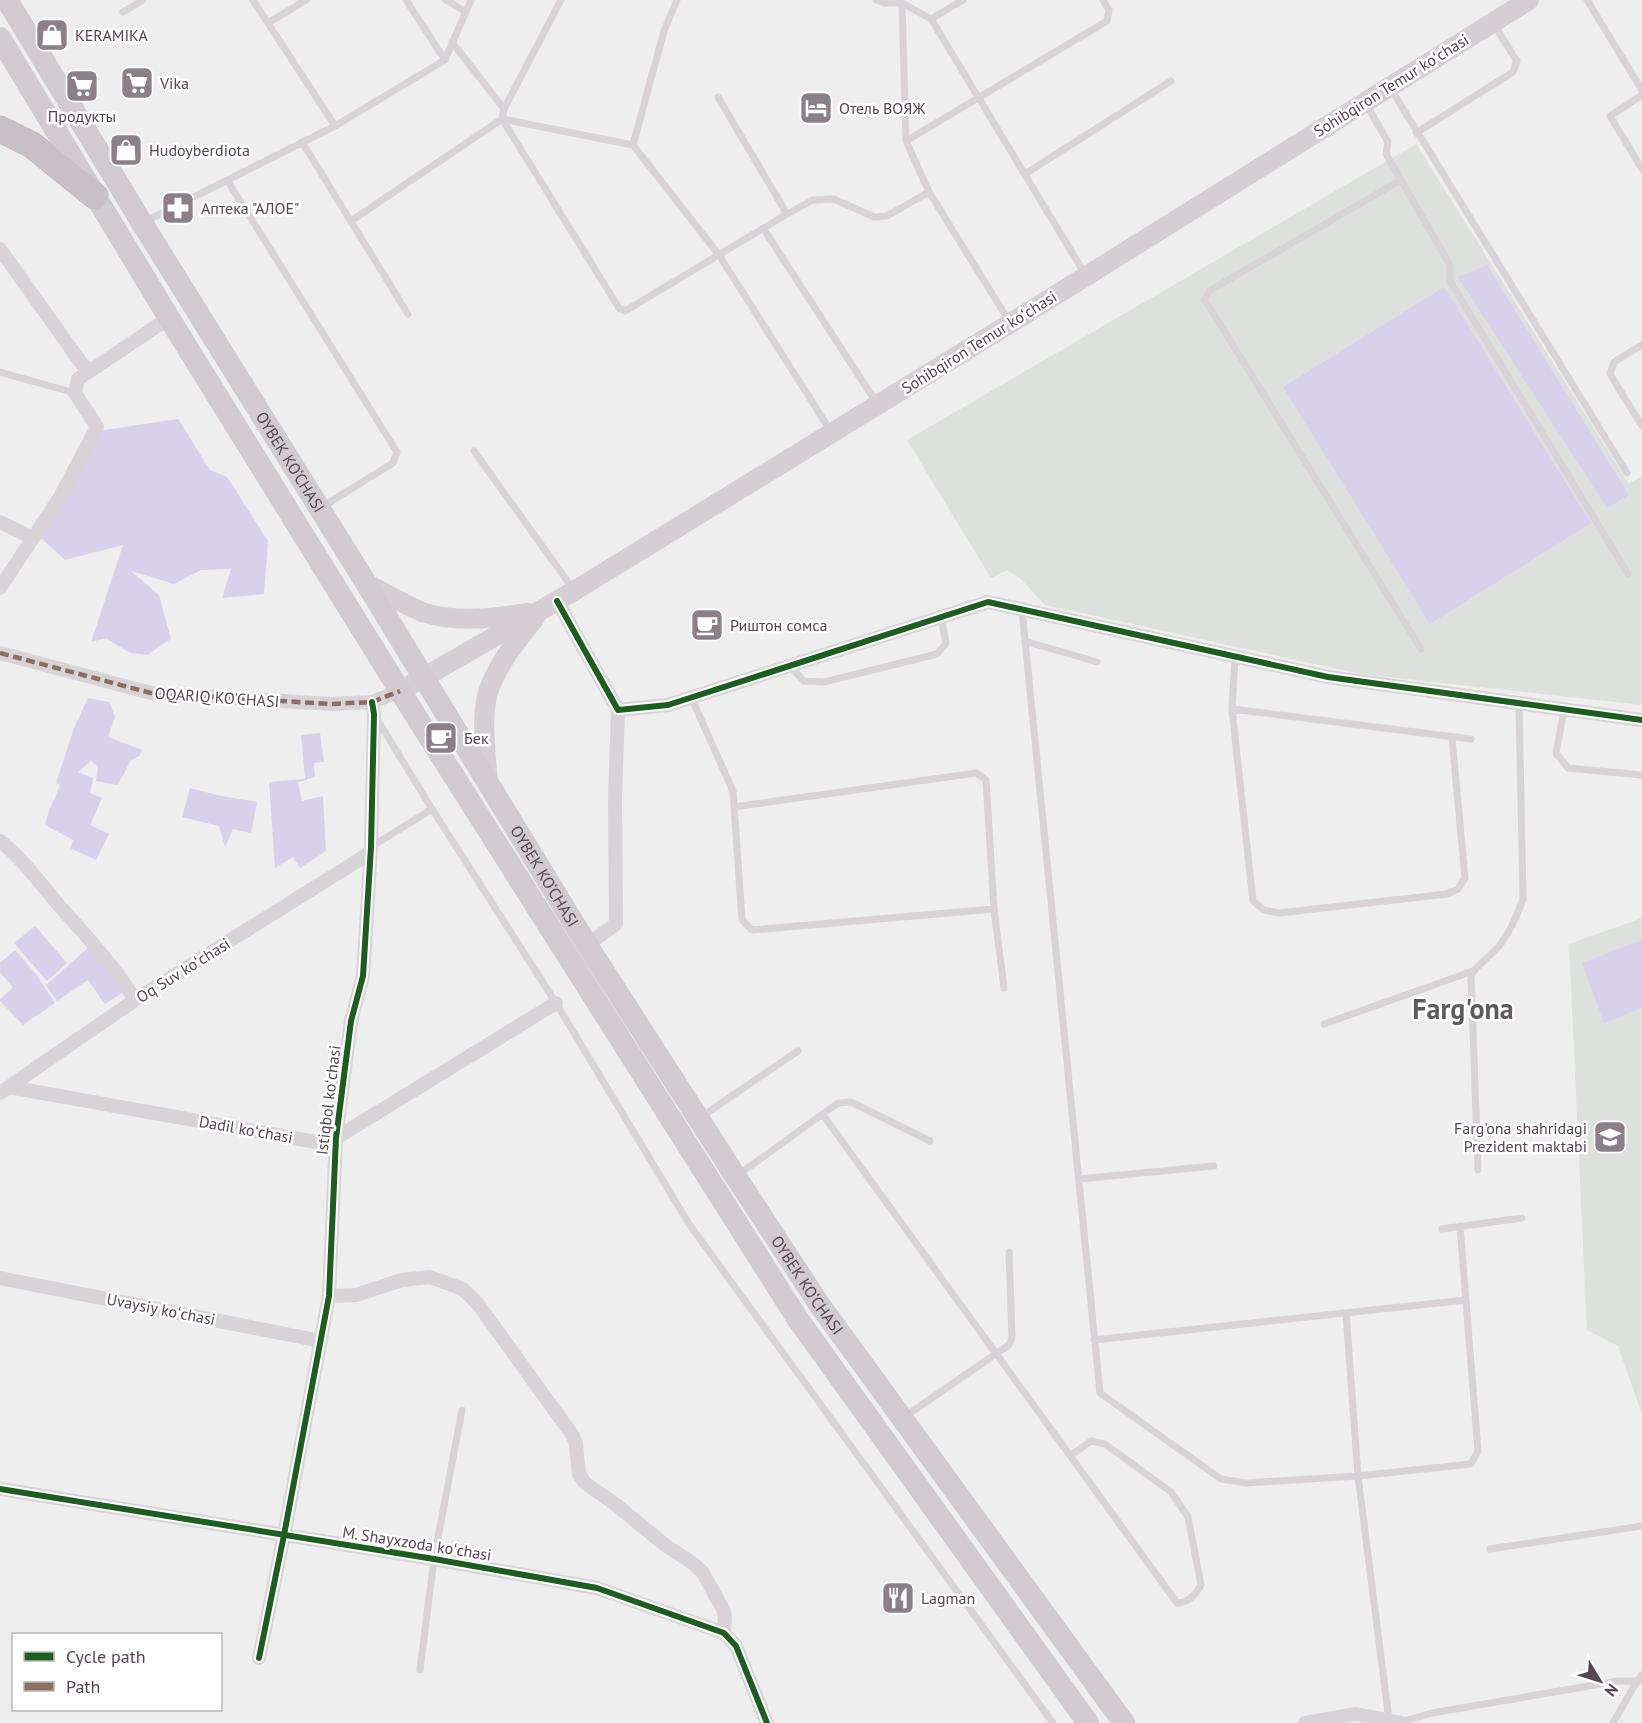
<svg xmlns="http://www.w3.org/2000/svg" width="1642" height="1723" font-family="'PT Sans',sans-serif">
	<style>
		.education { fill: #dee0de }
		.green { fill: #d8d1ec }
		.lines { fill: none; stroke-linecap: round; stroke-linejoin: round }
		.highway-casing { stroke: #bcb3b8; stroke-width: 27 }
		.lane { stroke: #d7d3d6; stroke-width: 7 }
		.street { stroke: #d7d3d6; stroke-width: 14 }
		.secondary { stroke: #d5cfd4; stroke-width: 20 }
		.primary { stroke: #d1cace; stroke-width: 22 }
		.highway { stroke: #c9bfc6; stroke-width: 26 }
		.quiet { stroke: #8d6e63; stroke-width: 4.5; stroke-dasharray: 9 4.5; stroke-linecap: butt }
		.cycleway-casing { stroke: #fff; stroke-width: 10 }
		.cycleway { stroke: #1b5e20; stroke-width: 6 }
		.labels { text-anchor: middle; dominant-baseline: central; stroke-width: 5; stroke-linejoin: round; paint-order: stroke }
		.poi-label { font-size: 16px; fill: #584552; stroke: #fff; text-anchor: start }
		.street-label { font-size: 16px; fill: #584552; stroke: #fff }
		.town-label { font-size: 28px; font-weight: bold; fill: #60595d; stroke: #fff }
	</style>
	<rect width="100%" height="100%" fill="#edeeed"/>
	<path class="education" d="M1416,144L1629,484L1642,476V705L1361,674L1045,605L1020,578L1007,570L991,578L907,440Z
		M1642,918V1414L1618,1346L1587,1330L1569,944Z"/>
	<path class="green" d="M1487,265L1629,495L1607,508L1458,277Z
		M1444,287L1591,523L1430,624L1283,387Z
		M178,419L210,470L227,477L268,541L264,594L222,598L231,569L201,570L174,584L131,571L159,595L171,639L147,655L130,653L106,638L91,642L123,545L65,560L40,537L97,431Z
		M88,698L109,702L115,717L108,737L142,750L139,756L131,760L118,785L96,781L98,766L91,761L78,772L93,778L90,793L102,798L90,825L109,834L96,860L70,848L73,840L45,825L49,811L60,785L56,783L74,728Z
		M320,733L324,762L314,763L315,777L298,782L302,801L323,796L326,851L300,868L293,857L275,868L269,782L305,779L301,735Z
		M190,788L221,796L257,802L251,833L233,829L225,847L219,826L182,817Z
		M35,926L67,963L47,981L14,943Z
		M1642,940V1008L1604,1023L1582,963Z
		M88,948L103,965L123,992L105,1004L88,980L57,1001L46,985Z
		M15,950L35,973L55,1003L23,1025L0,1001V999L13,988L0,972V963Z"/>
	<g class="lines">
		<g class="highway-casing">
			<path id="highway" d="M0,129L32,145L95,196"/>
		</g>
		<path class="lane" d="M253,0L335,126
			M406,0L445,60
			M446,0L466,12
			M876,0L884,3H902L931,19L1085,274
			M1587,0L1642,90
			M902,3L906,141L929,192L1009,321
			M123,12L143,0
			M931,19L963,0
			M268,23L306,0
			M452,42L504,109L502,119L619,308L625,311L787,214L813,200L834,199L874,217L887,216L929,192
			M1391,89L1627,473
			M1642,95L1610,116L1642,169
			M718,97L787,214
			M1366,104L1388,142L1386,154L1450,265V281L1628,574
			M504,109L561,0
			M1416,133L1513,72L1517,61L1494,25
			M906,141L1107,21L1109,10L1103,0
			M302,142L408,314
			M633,145L664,31L677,0
			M1025,174L1171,81
			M227,180L397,452L393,463L322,507
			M1401,180L1209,291L1205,300L1421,649
			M146,221L335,126L445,60L471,0
			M351,221L502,119L633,145L719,255L830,430
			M763,228L876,402
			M1642,345L1614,362L1610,374L1642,426
			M0,372L75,393
			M474,451L573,589
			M1022,610L1100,1393L1221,1479L1246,1483L1358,1476L1471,1464L1478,1451L1460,1226
			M1025,641L1097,662
			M1235,657L1232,709L1253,901L1264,910L1279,913L1447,894L1458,889L1465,878L1452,738
			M789,666L804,681L824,682L937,654L946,643L941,617
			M691,697L733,791L742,920L752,930L994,909
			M1232,709L1471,739
			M1564,710L1556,753L1568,768L1642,775
			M377,719L432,809L556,1003L689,1224L1053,1723
			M734,807L976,773L986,780L994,909L1004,988
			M371,847L432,809
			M1324,1024L1473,971
			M823,1115L1177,1603C1188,1603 1196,1594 1201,1585L1188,1517L1171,1492L1105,1444L1091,1441L1070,1456
			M701,1117L798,1051
			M1478,1170L1471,976C1477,964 1491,956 1500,945C1511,931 1517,916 1523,899L1519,703
			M738,1175L838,1103L851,1102L930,1141
			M1079,1179L1214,1166
			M1442,1229L1522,1218
			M1346,1313L1358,1476L1389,1720
			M1094,1340L1466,1300
			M904,1417L1009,1345L1012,1338L1009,1252
			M1490,1549L1642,1526
			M420,1670L434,1559L462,1410
			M1400,1722L1432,1713L1618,1681H1637L1642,1675
			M1613,1723L1637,1681H1640"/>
		<path class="street" d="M0,249L87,371
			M0,522L33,538L0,588
			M33,538L60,497L97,427L75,393L78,379L169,318
			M557,601L618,710L668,705L988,602L1328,677L1642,720
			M0,653L151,693L331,704L372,702L400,691
			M0,841C22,858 39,882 57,903C84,934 114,965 135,1000
			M587,945L616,924L615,800L618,710
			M9,1087L316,1142L336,1138L556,1003
			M0,1093L135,1000L370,853
			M0,1278L321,1341
			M329,1296L356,1295L402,1280L430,1277L463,1289L478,1304L573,1436L576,1444L579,1474L585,1483L615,1504L665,1545L694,1564L703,1573L724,1611L725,1618L724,1633
			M0,1489L434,1559L597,1588L724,1633L736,1646L767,1723
			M259,1658L284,1535L329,1296L336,1138L351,1021L363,976L371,847L374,714L372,702
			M1305,1723L1356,1714L1402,1723"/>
		<path class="secondary" d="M366,583C383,592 408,607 425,613C459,623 494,618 528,613
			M400,691L574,591L1011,323L1529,0
			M488,782C486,753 479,711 491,684C501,660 518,639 535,618"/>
		<g class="primary">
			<path id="s1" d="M7,0L142,223L366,583L587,945L736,1177L819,1304L1124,1723"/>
			<path d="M0,38L169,318L400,691L797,1318L1088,1723"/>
		</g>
		<use href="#highway" class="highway"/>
		<path class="quiet" d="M0,653L151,693L331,704L372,702L400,691"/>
		<g class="cycleway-casing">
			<path id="cycleway" d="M557,601L618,710L668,705L988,602L1328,677L1642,720
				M0,1489L434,1559L597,1588L724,1633L736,1646L767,1723
				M259,1658L284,1535L329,1296L336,1138L351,1021L363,976L371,847L374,714L372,702"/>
		</g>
		<use href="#cycleway" class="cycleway"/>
	</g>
	<defs>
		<g id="shop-square" transform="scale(1.725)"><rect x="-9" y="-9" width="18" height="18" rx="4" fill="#8c8088" stroke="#fff"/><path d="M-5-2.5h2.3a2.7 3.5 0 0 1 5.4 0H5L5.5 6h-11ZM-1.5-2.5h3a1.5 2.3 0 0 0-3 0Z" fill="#fff"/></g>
		<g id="supermarket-square" transform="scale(1.725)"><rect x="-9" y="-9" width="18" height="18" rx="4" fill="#8c8088" stroke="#fff"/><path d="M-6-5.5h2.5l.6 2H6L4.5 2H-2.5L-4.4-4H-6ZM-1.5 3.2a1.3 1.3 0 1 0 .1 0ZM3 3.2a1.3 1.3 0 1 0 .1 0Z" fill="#fff"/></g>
		<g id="hotel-square" transform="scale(1.725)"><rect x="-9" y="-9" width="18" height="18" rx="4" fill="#8c8088" stroke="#fff"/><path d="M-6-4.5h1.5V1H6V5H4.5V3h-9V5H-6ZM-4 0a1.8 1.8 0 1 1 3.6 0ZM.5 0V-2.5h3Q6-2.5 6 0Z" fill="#fff"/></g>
		<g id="pharmacy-square" transform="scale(1.725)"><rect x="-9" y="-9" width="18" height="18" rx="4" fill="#8c8088" stroke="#fff"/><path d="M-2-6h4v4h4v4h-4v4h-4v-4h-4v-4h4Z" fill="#fff"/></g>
		<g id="cafe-square" transform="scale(1.725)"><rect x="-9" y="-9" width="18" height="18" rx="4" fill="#8c8088" stroke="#fff"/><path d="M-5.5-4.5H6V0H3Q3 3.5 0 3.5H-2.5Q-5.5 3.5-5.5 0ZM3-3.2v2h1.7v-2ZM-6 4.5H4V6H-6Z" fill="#fff"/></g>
		<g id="school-square" transform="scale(1.725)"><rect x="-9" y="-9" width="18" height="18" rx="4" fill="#8c8088" stroke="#fff"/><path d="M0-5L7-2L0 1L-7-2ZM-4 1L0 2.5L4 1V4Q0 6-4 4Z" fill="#fff"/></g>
		<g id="restaurant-square" transform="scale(1.725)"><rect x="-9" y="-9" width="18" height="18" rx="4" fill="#8c8088" stroke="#fff"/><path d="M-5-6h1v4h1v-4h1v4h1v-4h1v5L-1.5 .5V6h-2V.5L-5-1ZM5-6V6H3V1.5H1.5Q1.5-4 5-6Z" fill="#fff"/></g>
	</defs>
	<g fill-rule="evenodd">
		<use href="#shop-square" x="52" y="35"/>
		<use href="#supermarket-square" x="137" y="83"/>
		<use href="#supermarket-square" x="82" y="86"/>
		<use href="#hotel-square" x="816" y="108"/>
		<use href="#shop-square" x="126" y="150"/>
		<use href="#pharmacy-square" x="178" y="208"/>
		<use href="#cafe-square" x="707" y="625"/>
		<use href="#cafe-square" x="441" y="738"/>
		<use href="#school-square" x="1610" y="1137"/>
		<use href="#restaurant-square" x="898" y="1598"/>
	</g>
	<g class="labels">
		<g class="poi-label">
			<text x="75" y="35">KERAMIKA</text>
			<text x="160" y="83">Vika</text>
			<text x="839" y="108">Отель ВОЯЖ</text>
			<text x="82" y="116" text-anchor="middle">Продукты</text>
			<text x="149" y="150">Hudoyberdiota</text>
			<text x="201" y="208">Аптека "АЛОЕ"</text>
			<text x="730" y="625">Риштон сомса</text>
			<text x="464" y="738">Бек</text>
			<text x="1587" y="1128" text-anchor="end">Farg'ona shahridagi<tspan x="1587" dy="18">Prezident maktabi</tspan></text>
			<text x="921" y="1598">Lagman</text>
		</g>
		<g class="street-label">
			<text transform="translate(1391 85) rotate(-32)">Sohibqiron Temur koʻchasi</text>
			<text transform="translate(979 342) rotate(-32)">Sohibqiron Temur koʻchasi</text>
			<text stroke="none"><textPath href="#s1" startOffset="542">OYBEK KO‘CHASI</textPath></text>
			<text transform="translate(217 697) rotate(4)">OQARIQ KO'CHASI</text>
			<text stroke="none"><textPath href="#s1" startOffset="1028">OYBEK KO‘CHASI</textPath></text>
			<text transform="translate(183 970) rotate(-32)">Oq Suv koʻchasi</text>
			<text transform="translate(328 1100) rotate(-83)">Istiqbol koʻchasi</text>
			<text transform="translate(246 1129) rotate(10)">Dadil koʻchasi</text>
			<text stroke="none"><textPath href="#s1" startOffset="1514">OYBEK KO‘CHASI</textPath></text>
			<text transform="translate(161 1309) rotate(11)">Uvaysiy koʻchasi</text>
			<text transform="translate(417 1543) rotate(9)">M. Shayxzoda koʻchasi</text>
		</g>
		<g class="town-label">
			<text x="1463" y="1008">Farg'ona</text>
		</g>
	</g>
	<rect x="12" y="1633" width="210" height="78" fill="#ffffff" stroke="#bcb5ba" stroke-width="1.5"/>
	<rect x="24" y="1652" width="30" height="9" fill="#1b5e20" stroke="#bcb5ba" stroke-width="1.5"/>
	<text x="66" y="1663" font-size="18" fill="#584552">Cycle path</text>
	<rect x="24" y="1682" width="30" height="9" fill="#8d6e63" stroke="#bcb5ba" stroke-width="1.5"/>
	<text x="66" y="1693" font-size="18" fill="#584552">Path</text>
	<g transform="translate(1600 1681) rotate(128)" stroke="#ffffff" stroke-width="4.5" paint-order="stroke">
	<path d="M0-4.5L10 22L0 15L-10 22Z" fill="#584552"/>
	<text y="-9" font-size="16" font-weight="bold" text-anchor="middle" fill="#584552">N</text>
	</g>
</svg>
